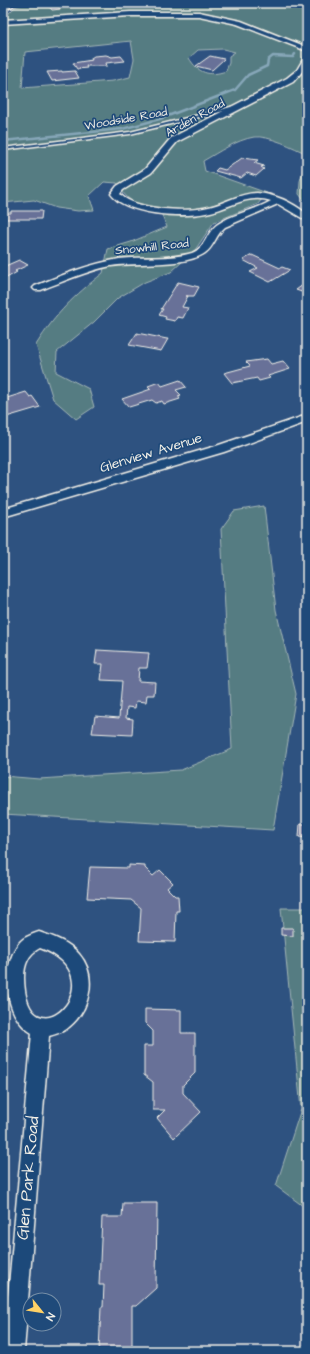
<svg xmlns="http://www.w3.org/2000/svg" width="310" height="1354" font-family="'Architects Daughter',sans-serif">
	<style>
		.green { fill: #557c82; stroke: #a4b6b5; fill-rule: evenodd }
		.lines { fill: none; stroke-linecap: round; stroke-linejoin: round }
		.stream { stroke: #87a7b9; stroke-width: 2.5 }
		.building { fill: #687198; stroke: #f4f1e8 }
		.lane-casing { stroke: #f4f1e8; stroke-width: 3 }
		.street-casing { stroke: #f4f1e8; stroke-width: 3 }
		.lane { fill: #1f4a7a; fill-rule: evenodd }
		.street { fill: #1f4a7a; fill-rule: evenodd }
		.labels { text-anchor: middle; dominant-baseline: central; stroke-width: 3.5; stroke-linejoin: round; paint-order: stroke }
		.far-street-label { font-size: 12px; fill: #f4f1e8; stroke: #1f4a7a }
		.street-label { font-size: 14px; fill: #f4f1e8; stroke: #1f4a7a }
		.near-street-label { font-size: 17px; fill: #f4f1e8; stroke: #1f4a7a }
	</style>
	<rect width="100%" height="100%" fill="#2e5280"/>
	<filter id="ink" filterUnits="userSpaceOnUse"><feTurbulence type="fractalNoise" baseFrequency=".025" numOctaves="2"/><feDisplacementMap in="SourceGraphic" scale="8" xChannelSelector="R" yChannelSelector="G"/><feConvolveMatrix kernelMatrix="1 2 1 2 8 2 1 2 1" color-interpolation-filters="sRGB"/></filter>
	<g filter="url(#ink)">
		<path class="green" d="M26,3H307V154C295,148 268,135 254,137C236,140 219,152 203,161L205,171L267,193L258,204L214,222L195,250L171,272L145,282L118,298L94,322L57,352L56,372L89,389L94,407L76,419L53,399L36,345C57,312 73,297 103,273L108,249L131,242L167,227L162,215C141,206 128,204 117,183L104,182L89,196L94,210L78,211L56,208L34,200L3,203V19L15,7ZM131,41L134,59L130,77L113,81L22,88L25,52ZM223,49L235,52L229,56V63L226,71C209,77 198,73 189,58L198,50Z
			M307,157V204L299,194L300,181Z
			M264,506L276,610L296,694L273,830L3,814V776L39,779L181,770L232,749L221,529L234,511Z
			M281,908H307V1209L276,1186L301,1109Z"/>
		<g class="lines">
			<path class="stream" d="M305,43L307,42
				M3,141L122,129L160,119L235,90L248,75L267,66L268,60L273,56L293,57L295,54"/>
		</g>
		<path class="building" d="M56,5L61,9L52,10L49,6Z
			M106,55L112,57L121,56L125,61L106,63L107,66H86L87,68L77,69L73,63L92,60L91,58L94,56Z
			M210,56L224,59L212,70L196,66Z
			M62,71V72L75,71L79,78L52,81L47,72Z
			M242,158L258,160L254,163L264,166L261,167L264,169L256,176L247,173L241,178L215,171L218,168L225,170Z
			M11,211H42L41,219H3V213H11Z
			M252,255L280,268L282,267L290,270L270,282L250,272L258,268L243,260Z
			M19,260L28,265L15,271L17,272L3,280V267Z
			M178,282L199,287L194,296H186H188L182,307L188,308L183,318L177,317L175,321L165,319L166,317L159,315L163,309H161Z
			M307,282V294L296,290Z
			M137,333L167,339H168L161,351L129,345Z
			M267,359L271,364L283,361L290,369L268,376L270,378L259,381L257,378L232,383L224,373L250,366L246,362Z
			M180,380L186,387L176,390L181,395L178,396L180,399L164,404L162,401L156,403L152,400L129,407L122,399L151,389L148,386L159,382L162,386Z
			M26,392L30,397L32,396L40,407L3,418V403L9,401L7,398Z
			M97,650L149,653L147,668H139L138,681L155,682L154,695H147L146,702L136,701L135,708L127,707L126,718L133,719L132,735L92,733L95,716L119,718L122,681L101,680L103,664H95Z
			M300,824H307V838L299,837Z
			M129,865L145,866V868L153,876L160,870L173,883L167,888L175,896H178L179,911H176L175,942L139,941L141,908L131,900L87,898L90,867L129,868Z
			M281,928H293V936L281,935Z
			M145,1009L181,1010V1033H195V1073L183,1085V1093L201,1112L174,1138L157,1118L165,1110H153V1082L144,1075V1046H153V1031L145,1023Z
			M123,1203H157L156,1288L136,1306H132V1351H99L101,1307H103L104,1285H99L102,1217H122Z"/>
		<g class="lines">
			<g class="lane-casing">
				<path id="lane" d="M13,3H17L3,12V10Z
					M235,106H236V108L130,134L3,150V148L130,132Z"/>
			</g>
			<g class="street-casing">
				<path id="street" d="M130,12H199L241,21L307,47V51L237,24L199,16H130L3,24V20Z
					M304,58H307V66L293,82L177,142L151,173L123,190L120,194C134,210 184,212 204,208C223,205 238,193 257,193C275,194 293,203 307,214V221L278,204L225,227C216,234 214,247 205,253C185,267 136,262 111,266C87,271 64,281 41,290H35L33,288L35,286C62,275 90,264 119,259C143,256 169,260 192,253C206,248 206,232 218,224C234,213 254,211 271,201C247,193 229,209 206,213C182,218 126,215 111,194L117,186L145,169L171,138L287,78L297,70Z
					M307,415V422L224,452L3,517V509L216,446Z
					M39,932C54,937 69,942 79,954C98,976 90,1010 69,1027C64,1032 56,1034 49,1036L24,1351H3L32,1033C3,1016 0,966 20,942C24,937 33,934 39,932ZM40,948C122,978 26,1069 24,978C24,965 28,954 40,948Z"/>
			</g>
			<use href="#lane" class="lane"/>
			<use href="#street" class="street"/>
		</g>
	</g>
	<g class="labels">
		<g class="far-street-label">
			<text transform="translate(195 118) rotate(-29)">Arden Road</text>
			<text transform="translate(126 119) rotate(-10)">Woodside Road</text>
			<text transform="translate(152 247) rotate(-6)">Snowhill Road</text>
		</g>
		<g class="street-label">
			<text transform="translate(151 453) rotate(-17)">Glenview Avenue</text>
		</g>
		<g class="near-street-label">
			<text transform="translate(28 1178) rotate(-85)">Glen Park Road</text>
		</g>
	</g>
	<rect width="310" height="1354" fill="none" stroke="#1f4a7a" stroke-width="16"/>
	<rect x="8" y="8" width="294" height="1338" fill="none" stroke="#f4f1e8" stroke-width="1.5" filter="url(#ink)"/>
	<g transform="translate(42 1312) rotate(120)"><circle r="19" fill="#1f4a7a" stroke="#748da6"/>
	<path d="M0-3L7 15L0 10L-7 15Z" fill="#ffd166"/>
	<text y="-6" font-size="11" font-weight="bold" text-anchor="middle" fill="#f4f1e8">N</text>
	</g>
</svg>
